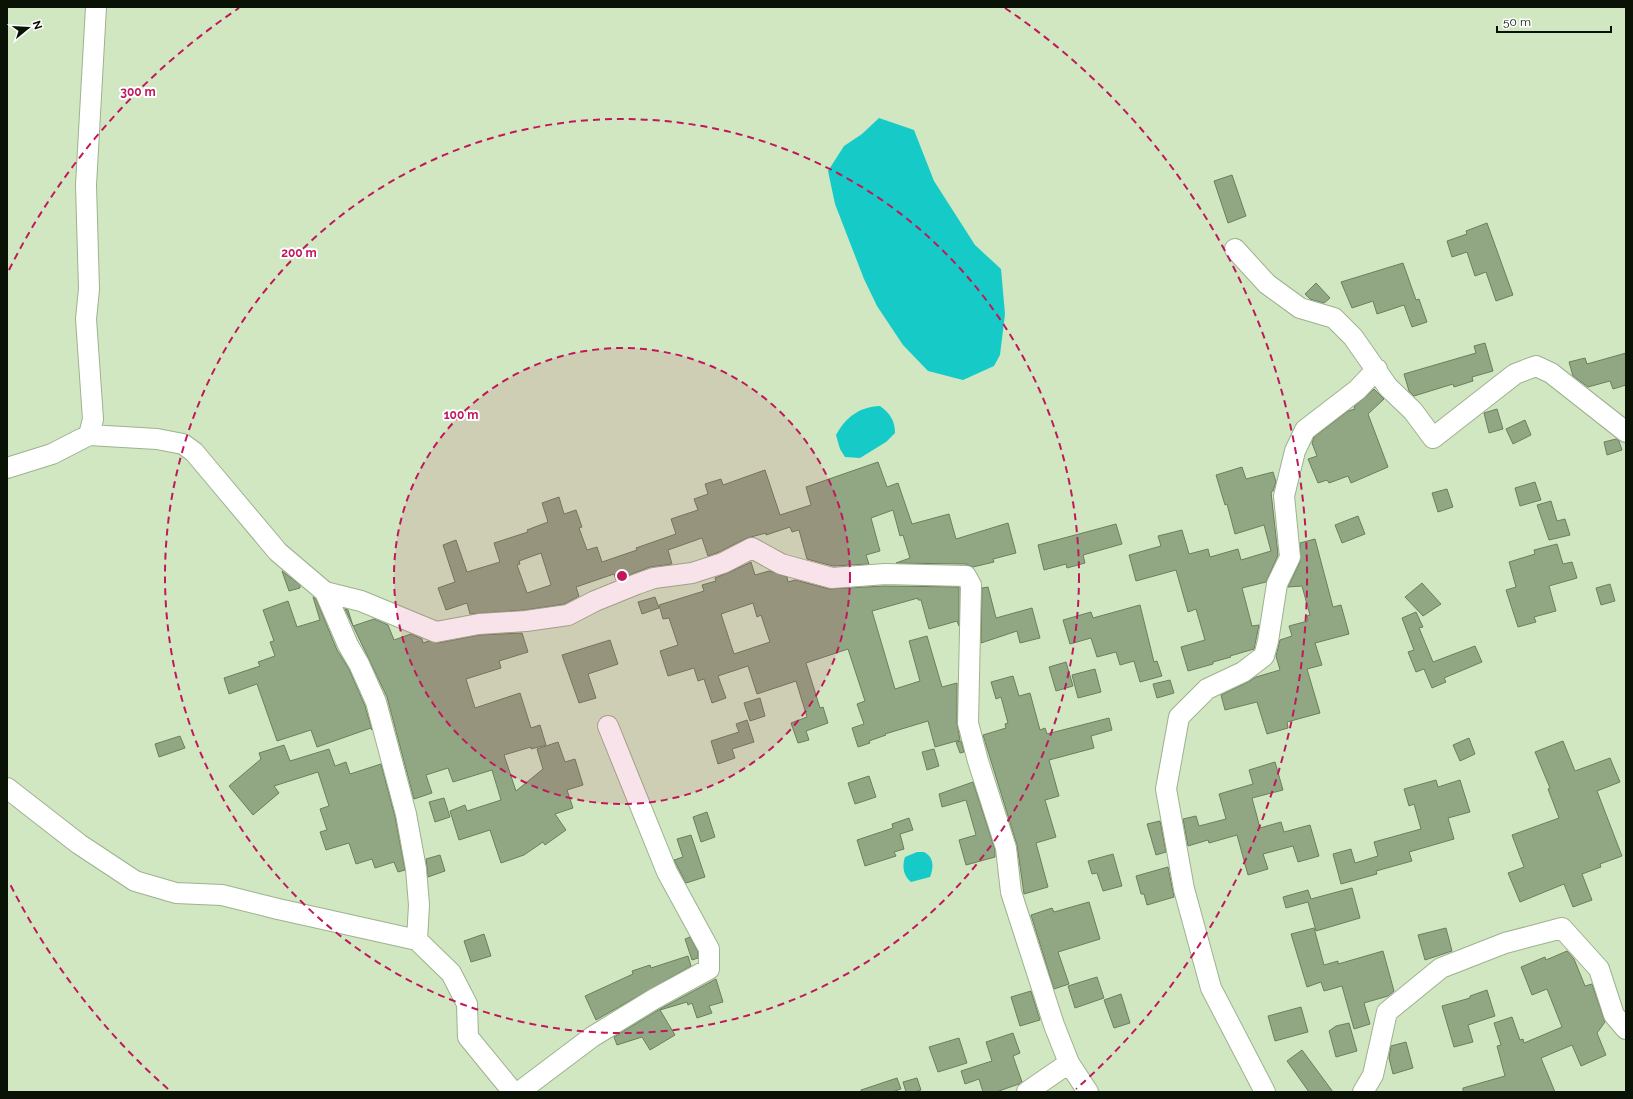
<svg xmlns="http://www.w3.org/2000/svg" width="1633" height="1099" font-family="Raleway,sans-serif">
	<style>
		.water { fill: #16cbc7 }
		.building { fill: #91a683; stroke: #6c7f5d; fill-rule: evenodd }
		.lines { fill: none; stroke-linecap: round; stroke-linejoin: round }
		.minor-casing { stroke: #9db28e; stroke-width: 22 }
		.minor { stroke: #fff; stroke-width: 20 }
		.ring { fill: none; stroke: #c2185b; stroke-width: 2; stroke-dasharray: 7 5 }
		.centre { fill: #c2185b; stroke: #fff; stroke-width: 2 }
		.ring-label { font-size: 12px; text-anchor: middle; font-weight: bold; fill: #c2185b; stroke: #fff; stroke-width: 4; stroke-linejoin: round; paint-order: stroke }
	</style>
	<rect width="100%" height="100%" fill="#d0e7c1"/>
	<path class="water" d="M879,118L914,130L934,181L975,245L1001,269L1005,314L1000,355L994,366L963,380L928,371L903,345L877,306L864,279L835,204L828,171L844,146L862,134Z
		M880,406C890,413 895,421 895,433L886,442L860,458L845,457L840,449L836,435C846,417 859,407 880,406Z
		M917,852H924C934,857 934,867 930,877L911,882C903,875 902,866 905,857Z"/>
	<path class="building" d="M1232,175L1246,216L1228,223L1214,181Z
		M1487,223L1513,295L1496,301L1486,272L1475,276L1467,252L1452,257L1447,241L1467,234L1466,231Z
		M1403,263L1416,300L1419,299L1427,322L1412,327L1404,305L1377,314L1373,301L1352,308L1341,282Z
		M1316,283L1330,298L1324,303L1310,299L1305,294Z
		M1485,343L1493,371L1472,377L1473,381L1454,387L1453,384L1414,396L1409,391L1404,374L1476,353L1474,346Z
		M1626,353V385L1613,389L1610,381L1588,387L1573,376L1569,362L1585,358L1587,364Z
		M1374,389L1384,399L1368,414L1388,467L1351,483L1348,476L1329,483L1327,480L1318,483L1308,459L1317,456L1312,443L1314,437L1348,411L1355,409L1354,407Z
		M1497,409L1503,429L1489,433L1484,413Z
		M1525,420L1531,435L1513,444L1506,429Z
		M1616,439L1619,441L1622,450L1607,455L1604,442Z
		M878,462L887,487L898,483L912,524L949,514L956,539L1008,523L1016,553L993,559L994,562L973,567L966,564L896,563L910,558L903,535L900,536L893,510L871,518L880,551L866,555L869,564L833,566L807,559L799,530L792,532L790,527L766,535V533L747,538L719,552L708,556L702,538L668,550L672,564L650,567L616,580L614,574L576,587L579,596L564,604L525,610L470,614L467,603L446,610L438,588L455,582L443,545L456,540L467,572L500,562L494,543L528,532L527,530L548,522L542,503L559,497L564,514L576,510L582,527L579,528L587,550L597,547L602,562L637,550L636,548L676,534L671,519L698,510L694,499L708,494L705,484L721,479L723,485L765,470L780,515L811,505L806,487ZM541,553L551,585L527,593L517,565L520,564L519,561Z
		M1242,467L1246,479L1273,472L1276,482L1273,491L1271,492L1278,555L1266,582L1242,588L1252,626L1259,625L1254,649L1230,656L1231,657L1213,662V664L1188,671L1181,647L1205,640L1196,609L1188,612L1176,570L1136,581L1129,555L1161,546L1158,536L1182,530L1189,554L1208,549L1210,557L1238,549L1241,560L1271,551L1264,525L1235,534L1227,504L1225,505L1216,475Z
		M1535,482L1541,500L1520,506L1515,488Z
		M1447,489L1453,507L1438,512L1432,493Z
		M1551,501L1557,521L1565,519L1570,535L1549,540L1537,505Z
		M1358,516L1365,534L1342,543L1335,525Z
		M1116,524L1122,544L1083,555L1085,563L1067,568L1066,564L1044,570L1038,545Z
		M1315,539L1333,607L1341,605L1349,634L1315,643L1322,665L1307,669L1320,713L1287,722L1288,728L1267,734L1257,702L1225,710L1221,695L1248,682L1256,677L1280,670L1276,656L1280,640L1292,636L1289,626L1308,621L1307,616L1310,615L1302,586L1288,587L1300,562V543Z
		M1557,544L1563,564L1572,562L1577,578L1549,586L1556,611L1534,617L1536,622L1518,627L1506,590L1516,587L1509,562L1535,554L1534,550Z
		M751,562L755,575L769,571L787,577L788,582L795,580L829,589L885,586L959,587V626L957,621L929,629L921,600H918V598L872,611L895,689L920,681L909,641L927,636L942,687L957,683V723L960,740L935,747L928,721L885,734L886,735L869,741L870,743L858,747L852,728L864,724L857,704L865,701L848,649L806,663L820,708L823,707L828,723L806,731L809,740L798,743L791,723L807,717L796,681L757,694L748,666L718,676L726,698L712,703L704,679L698,681L694,668L668,676L660,651L678,645L669,618L663,619L659,605L704,591L702,585L716,581L715,578L728,573ZM753,603L757,617L761,615L770,642L734,654L721,614Z
		M282,571L300,585V588L289,591Z
		M1422,583L1441,604L1423,616L1405,597Z
		M1610,584L1615,601L1601,605L1596,588Z
		M988,587L996,618L1032,608L1040,638L1020,643L1017,631L981,643L982,588Z
		M313,597L316,599L337,650L349,669L365,706L372,730L371,728L317,747L311,730L277,741L257,684L229,694L224,678L260,666L258,662L275,656L270,642L274,641L263,610L288,601L297,627L320,620Z
		M655,597L659,608L642,614L638,602Z
		M1140,605L1154,662L1157,661L1162,676L1140,682L1134,661L1120,665L1116,652L1097,657L1091,638L1070,644L1063,620L1091,612L1093,618Z
		M345,609L348,610L353,626L374,619L388,625L394,640L411,634L422,639L423,643L429,641L438,643L480,635L522,633L528,652L499,661L501,668L466,679L475,708L520,693L531,728L540,725L546,745L531,749V747L504,755L516,791L543,769L537,749L558,742L565,762L575,759L583,785L567,790L573,808L555,814L566,830L545,845L543,842L524,855L501,863L490,830L459,840L450,811L465,805L467,811L501,800L492,770L453,782L448,768L426,775L432,793L414,799L387,697Z
		M1416,612L1423,627L1419,628L1433,662L1475,646L1482,662L1444,678L1446,682L1432,688L1424,669L1416,672L1408,652L1414,650L1402,618Z
		M610,640L618,664L588,674L596,698L579,703L562,655Z
		M1066,662L1073,686L1056,691L1049,667Z
		M1095,669L1101,692L1078,698L1072,675Z
		M1013,676L1019,696L1030,693L1040,730L1045,728L1047,734L1109,718L1112,730L1091,736L1094,748L1049,760L1059,796L1045,800L1056,837L1036,843L1048,887L1024,894L1017,845L983,735L1006,728L1005,724L1008,723L1001,697L996,699L991,682Z
		M1170,680L1174,693L1157,698L1153,684Z
		M760,698L765,716L750,721L744,703Z
		M747,720L754,742L732,749L735,758L718,764L711,741L739,732L736,724Z
		M180,736L185,748L159,757L155,744Z
		M1469,738L1475,754L1460,761L1453,745Z
		M961,741L964,752L960,753L956,742Z
		M1563,741L1575,771L1610,758L1620,782L1597,791L1622,856L1600,864L1601,867L1582,874L1592,900L1573,907L1564,884L1520,902L1508,873L1524,867L1512,835L1559,818L1548,789L1550,788L1535,752Z
		M284,745L290,761L329,749L335,766L346,762L350,774L381,764L395,817L405,870L398,872L394,862L375,868L372,859L356,864L349,843L326,850L320,832L327,830L320,809L329,806L318,772L274,786L279,793L253,815L229,786L261,759L259,753Z
		M934,749L939,766L927,770L922,752Z
		M1275,762L1283,790L1252,798L1260,828L1281,822L1284,832L1310,825L1319,856L1298,862L1293,846L1263,854L1268,869L1248,875L1237,835L1209,843L1208,840L1188,846L1183,819L1196,816L1199,826L1226,819L1219,794L1253,784L1249,770Z
		M869,776L876,797L855,804L848,783Z
		M1436,780L1438,787L1460,780L1470,812L1448,818L1454,839L1409,852L1412,861L1376,871L1377,874L1341,884L1333,854L1351,849L1355,863L1378,856L1374,842L1421,829L1414,804L1409,806L1404,789Z
		M973,782L995,850V857L966,865L959,840L976,835L966,800L942,807L939,794Z
		M444,798L450,817L435,822L429,802Z
		M707,812L715,837L701,842L693,817Z
		M909,818L913,830L900,834L904,849L894,852L896,856L865,866L857,840L893,828L892,824Z
		M1160,821L1166,852L1156,855L1147,824Z
		M691,835L705,877L686,883L674,860L683,857L677,839Z
		M1113,854L1122,886L1103,891L1097,873L1092,874L1088,861Z
		M440,855L445,871L428,877L426,859Z
		M1168,867L1174,897L1147,905L1144,894H1141L1136,876Z
		M1352,888L1360,918L1316,931L1308,902L1286,908L1283,897L1308,890L1311,899Z
		M1089,902L1100,939L1058,952L1069,984L1054,989L1031,915L1052,908L1054,912Z
		M1314,928L1324,965L1338,961V964L1383,951L1394,991L1388,996L1364,1003L1370,1024L1354,1029L1342,986L1324,991L1321,982L1307,987L1291,934Z
		M1446,928L1452,951L1425,960L1418,935Z
		M484,934L491,956L471,962L464,941Z
		M690,937L698,952V958L692,960L685,939Z
		M1567,951L1574,959L1585,986L1592,984L1605,1022L1597,1033L1606,1055L1581,1066L1572,1045L1541,1058L1555,1092H1463V1088L1505,1076L1497,1046L1501,1045L1494,1023L1512,1017L1520,1040L1523,1039L1524,1043L1562,1027L1547,989L1532,995L1521,967L1545,957L1546,960Z
		M688,956L691,966L596,1020L585,996L633,974L632,971L650,965L651,968Z
		M1097,977L1104,998L1075,1008L1068,986Z
		M716,979L723,1002L709,1006L712,1013L697,1018L692,1003L688,1005L687,1002L660,1010L675,1035L650,1050L642,1037L617,1045L614,1037L660,1009Z
		M1487,990L1495,1016L1468,1025L1473,1042L1454,1047L1442,1006L1470,998V996Z
		M1031,991L1040,1020L1020,1026L1011,997Z
		M1121,994L1130,1023L1114,1028L1104,1000Z
		M1301,1007L1308,1032L1275,1041L1268,1016Z
		M1349,1023L1357,1051L1336,1057L1329,1031L1336,1026Z
		M1013,1033L1020,1053L1013,1056L1022,1082L1019,1084L996,1092H983L979,1079L965,1084L961,1071L992,1061L986,1042Z
		M959,1038L967,1063L938,1072L929,1047Z
		M1406,1042L1413,1068L1393,1074L1389,1058L1391,1046Z
		M1302,1050L1333,1092H1309L1287,1061Z
		M897,1078L901,1089L892,1092H861V1090Z
		M917,1078L921,1090L914,1092H906L903,1082Z"/>
	<g class="lines">
		<g class="minor-casing">
			<path id="minor" d="M1235,249L1267,284L1300,308L1334,318L1353,337L1388,387L1413,411L1433,438L1515,374L1536,366L1551,373L1626,432
				M89,435L157,439L183,444L194,452L278,552L325,592L348,645L359,664L376,702L406,814L416,869L419,905L417,940
				M7,468L52,454L89,435L93,419L86,319L89,289L86,185L96,7
				M325,592L361,601L436,632L479,624L526,621L568,615L595,601L637,584L654,578L692,573L723,563L752,548L781,564L832,578L885,574L966,576L971,585L968,723L978,761L1006,848L1011,892L1054,1025L1069,1063L1088,1092
				M7,788L79,844L135,881L176,893L222,895L278,909L417,940L451,973L467,1004L468,1037L513,1092
				M519,1092L592,1037L654,999L709,969V949L667,872L608,726
				M1027,1092L1069,1063
				M1265,1092L1211,988L1184,889L1166,789L1179,717L1207,689L1243,672L1264,656L1268,641L1277,584L1290,557L1284,496L1295,451L1305,430L1357,390L1377,369
				M1363,1092L1373,1075L1387,1012L1441,968L1505,943L1562,928L1599,969L1614,1015L1626,1029"/>
		</g>
		<use href="#minor" class="minor"/>
	</g>
	<circle cx="622" cy="576" r="228" fill="#c2185b" fill-opacity=".12"/>
	<g class="ring">
		<circle cx="622" cy="576" r="228"/>
		<circle cx="622" cy="576" r="457"/>
		<path d="M168 1089A685 685 0 0 1 9 882M9 270A685 685 0 0 1 239 8M1005 8A685 685 0 0 1 1076 1089"/>
	</g>
	<circle cx="622" cy="576" r="6" class="centre"/>
	<g class="ring-label">
		<text x="138" y="96">300 m</text>
		<text x="299" y="257">200 m</text>
		<text x="461" y="419">100 m</text>
	</g>
	<rect width="1633" height="1099" fill="none" stroke="#0a1105" stroke-width="16"/>
	<g transform="translate(28 28) rotate(72)" stroke="#ffffff" stroke-width="3" paint-order="stroke">
	<path d="M0-3L7 15L0 10L-7 15Z" fill="#0a1105"/>
	<text y="-6" font-size="11" font-weight="bold" text-anchor="middle" fill="#0a1105">N</text>
	</g>
	<path d="M1497 26v6h114v-6" fill="none" stroke="#0a1105" stroke-width="2"/>
	<text x="1503" y="26" font-size="12" fill="#0a1105" stroke="#ffffff" stroke-width="3" paint-order="stroke">50 m</text>
</svg>
